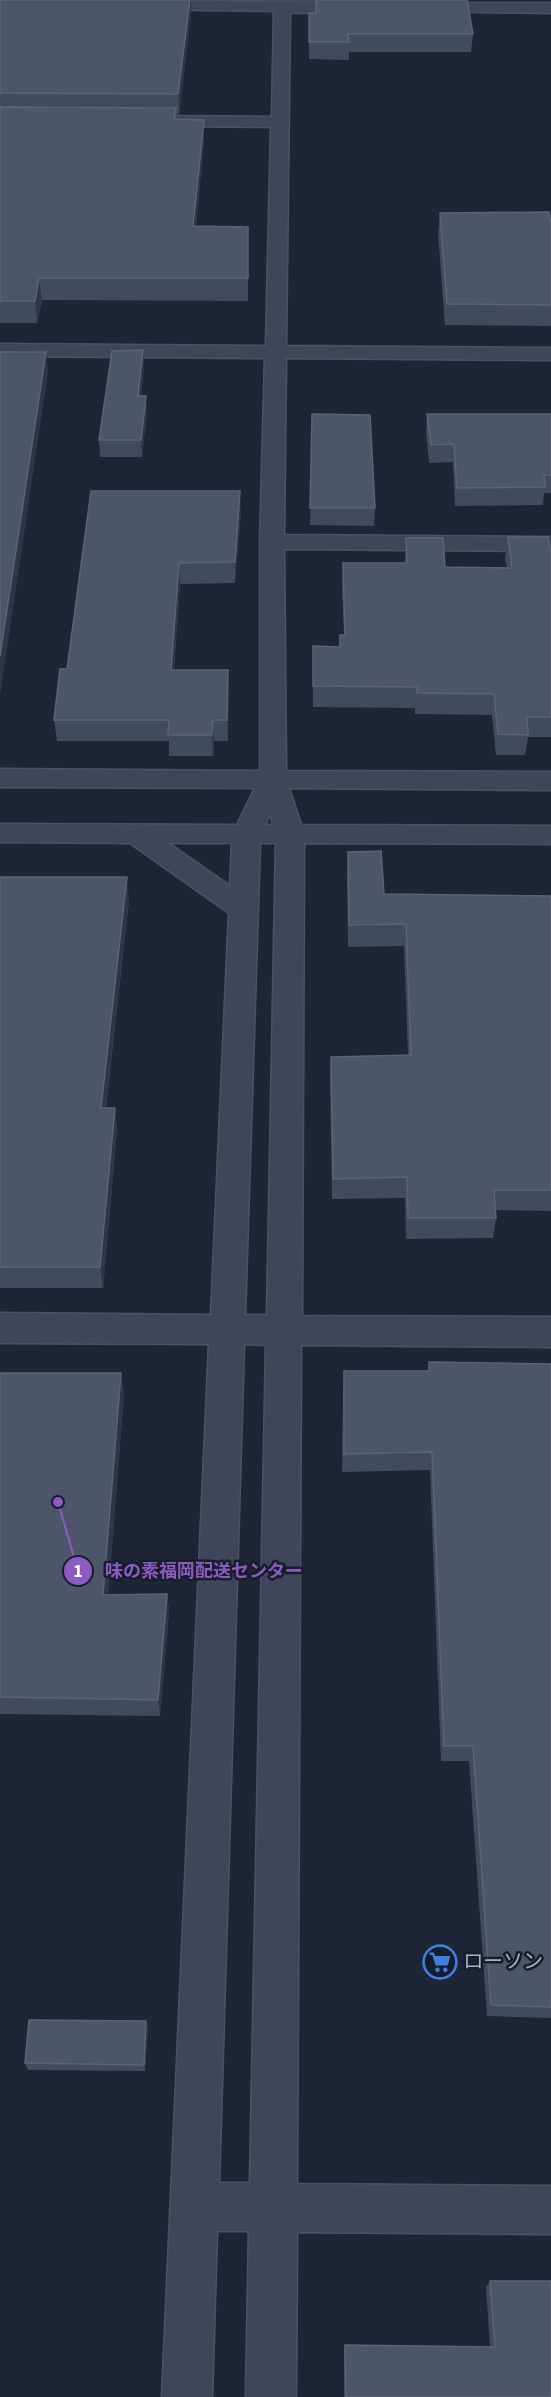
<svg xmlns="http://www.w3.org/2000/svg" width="551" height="2397" font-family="'Source Sans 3','Noto Sans JP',sans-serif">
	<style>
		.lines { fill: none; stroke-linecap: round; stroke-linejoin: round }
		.secondary-casing { stroke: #4c5262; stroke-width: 3 }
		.secondary { fill: #3f455a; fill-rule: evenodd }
		.wall { fill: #424a5f }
		.shaded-wall { fill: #2f364a }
		.building { fill: #4d556a; stroke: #5c6378; stroke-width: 1.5 }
		.labels { text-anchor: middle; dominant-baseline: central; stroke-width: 5; stroke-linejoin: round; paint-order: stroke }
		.near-poi-label { font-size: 20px; fill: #abb1c4; stroke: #171d2b; text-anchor: start }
		.leader { fill: none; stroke: #8c5bc1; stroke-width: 2 }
		.callout-dot { fill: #8c5bc1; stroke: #171d2b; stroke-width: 2 }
		.mark-label { font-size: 18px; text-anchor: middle; font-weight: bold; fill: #fff }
		.callout-label { font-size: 18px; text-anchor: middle; font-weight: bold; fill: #8c5bc1; stroke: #171d2b; stroke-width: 5; stroke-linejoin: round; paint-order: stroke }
	</style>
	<rect width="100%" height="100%" fill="#1e2536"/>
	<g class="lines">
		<g class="secondary-casing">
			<path id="secondary" d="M146,1L360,2L368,7L360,12L290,13L286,346L551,348V360L286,358L284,535L551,537V551L284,549L286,771L551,772V790L289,788L301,825L551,826V844L304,843L302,1316L551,1317V1347L301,1345L297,2184L551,2186V2234L297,2232L296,2397H246L249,2231H217L212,2397H162L209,1344L0,1343V1313L211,1315L229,913L130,843L0,842V824L237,825L255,788L0,787V769L260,771V542L265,358L0,356V344L266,346L271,127L158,126L152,125L150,121L152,117L158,116L272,117L274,11L141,9L138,6ZM270,813L273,825H265ZM168,843H232L230,886ZM260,843H276L267,1315H245ZM244,1344L266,1345L250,2183H219Z
				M424,3H551V13L419,11L416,8L419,5Z"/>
		</g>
		<use href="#secondary" class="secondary"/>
	</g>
	<path class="wall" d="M0,0H191V14L179,114H176V119L204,141L196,226L248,227V301L42,300L37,323H0Z
		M309,13L473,34L471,52H349V60L309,59Z
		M440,213L551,222V326L445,325L438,233Z
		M143,350L144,367L141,396H146L147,413L142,457H100L99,440Z
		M312,414L375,508L374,526L310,525Z
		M427,414H551V493H544L543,505L455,506L453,462L429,463L426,432Z
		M91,491L241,512L235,583L180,584L174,670H228V741H214L213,756H169V741H57L54,720L67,669Z
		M508,537L551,553V737H528L525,755H496L492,715L415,714V708L313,707V646L339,647L340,635H344L342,584L343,563H405L406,538L445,567L507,568L505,558Z
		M348,852L384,894L551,896V1211L496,1210V1218L493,1238L406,1239L405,1198L332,1199L330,1078L331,1057L408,1055L404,946L348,947L347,874Z
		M0,877L129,900L106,1108H115L117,1130L103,1288H0Z
		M429,1362L551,1364V2018L487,2016L469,1761H441L430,1470L342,1472L343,1389L344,1371H428Z
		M0,1373L124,1393L108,1595L167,1594L169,1612L160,1716L0,1714Z
		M146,2021L148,2028L145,2071L28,2070L25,2063Z
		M490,2281L551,2397H344V2350L345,2345L490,2347L486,2287Z"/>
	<path class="shaded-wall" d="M190,0H191V14L179,114L178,94Z
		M204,120V141L194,248L193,226Z
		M39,278L42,300L37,323L35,301Z
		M143,350L144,367L139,413L138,396Z
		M46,352L48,372L0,696V656Z
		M146,396L147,413L142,457L141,440Z
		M240,491L241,512L235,583V562Z
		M179,563L180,584L172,691L171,670Z
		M228,670L229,691L228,741L227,720Z
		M213,720L214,741L213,756L212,735Z
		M127,877L129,900L103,1130L101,1108Z
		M115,1108L117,1130L103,1288L100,1267Z
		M121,1373L124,1393L107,1613L103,1595Z
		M167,1594L169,1612L160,1716L158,1700Z
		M146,2021L148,2028L145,2071L144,2065Z"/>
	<path class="building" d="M0,0H190L178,94L0,93Z
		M316,0H467L473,34H348L349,42H309V13H316Z
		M0,107L176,108L174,119L204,120L193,226L248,227V278H39L35,301H0Z
		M549,212L551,222V305L447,304L440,213Z
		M143,350L138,396H146L141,440H99L112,351Z
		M0,352H46L0,656Z
		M312,414L370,415L375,508H310Z
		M427,414H551V475H544L545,487L457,488L454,444L431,445Z
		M91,491H240L235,562L179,563L171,670H228L227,720H213L212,735H168L169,720H54L60,669H67Z
		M508,537H548L551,553V717H527L528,735L498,734L494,694L417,693V687L313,686V646L340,647V635H345L343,563H407L406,538H443L445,567L512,568Z
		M381,851L384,894L551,896V1190H494L496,1218H408L407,1177L333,1179L331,1057L411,1055L406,924L349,925L348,852Z
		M0,877H127L101,1108H115L100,1267H0Z
		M429,1362L551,1364V2007L491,2005L473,1746H444L432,1452L344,1454V1371H429Z
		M0,1373H121L103,1595L167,1594L158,1700L0,1697Z
		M29,2020L146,2021L144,2065L25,2063Z
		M490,2281H551V2397H346L345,2345L495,2347Z"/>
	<defs>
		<g id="supermarket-ring" transform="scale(1.725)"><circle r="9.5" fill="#171d2b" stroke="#3f7fe0" stroke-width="1.5"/><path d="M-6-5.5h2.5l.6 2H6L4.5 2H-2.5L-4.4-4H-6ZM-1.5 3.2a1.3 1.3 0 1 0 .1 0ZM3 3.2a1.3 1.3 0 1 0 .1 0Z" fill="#3f7fe0"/></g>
	</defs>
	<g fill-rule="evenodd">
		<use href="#supermarket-ring" x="440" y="1962"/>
	</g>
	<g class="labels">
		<g class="near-poi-label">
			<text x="463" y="1962">ローソン</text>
		</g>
	</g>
	<path class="leader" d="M58 1502L78 1571"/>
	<g class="callout-dot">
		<circle cx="58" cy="1502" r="6"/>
		<circle cx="78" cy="1571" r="15"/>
	</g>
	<g class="mark-label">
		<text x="78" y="1577">1</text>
	</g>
	<g class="callout-label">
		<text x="204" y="1577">味の素福岡配送センター</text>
	</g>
</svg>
